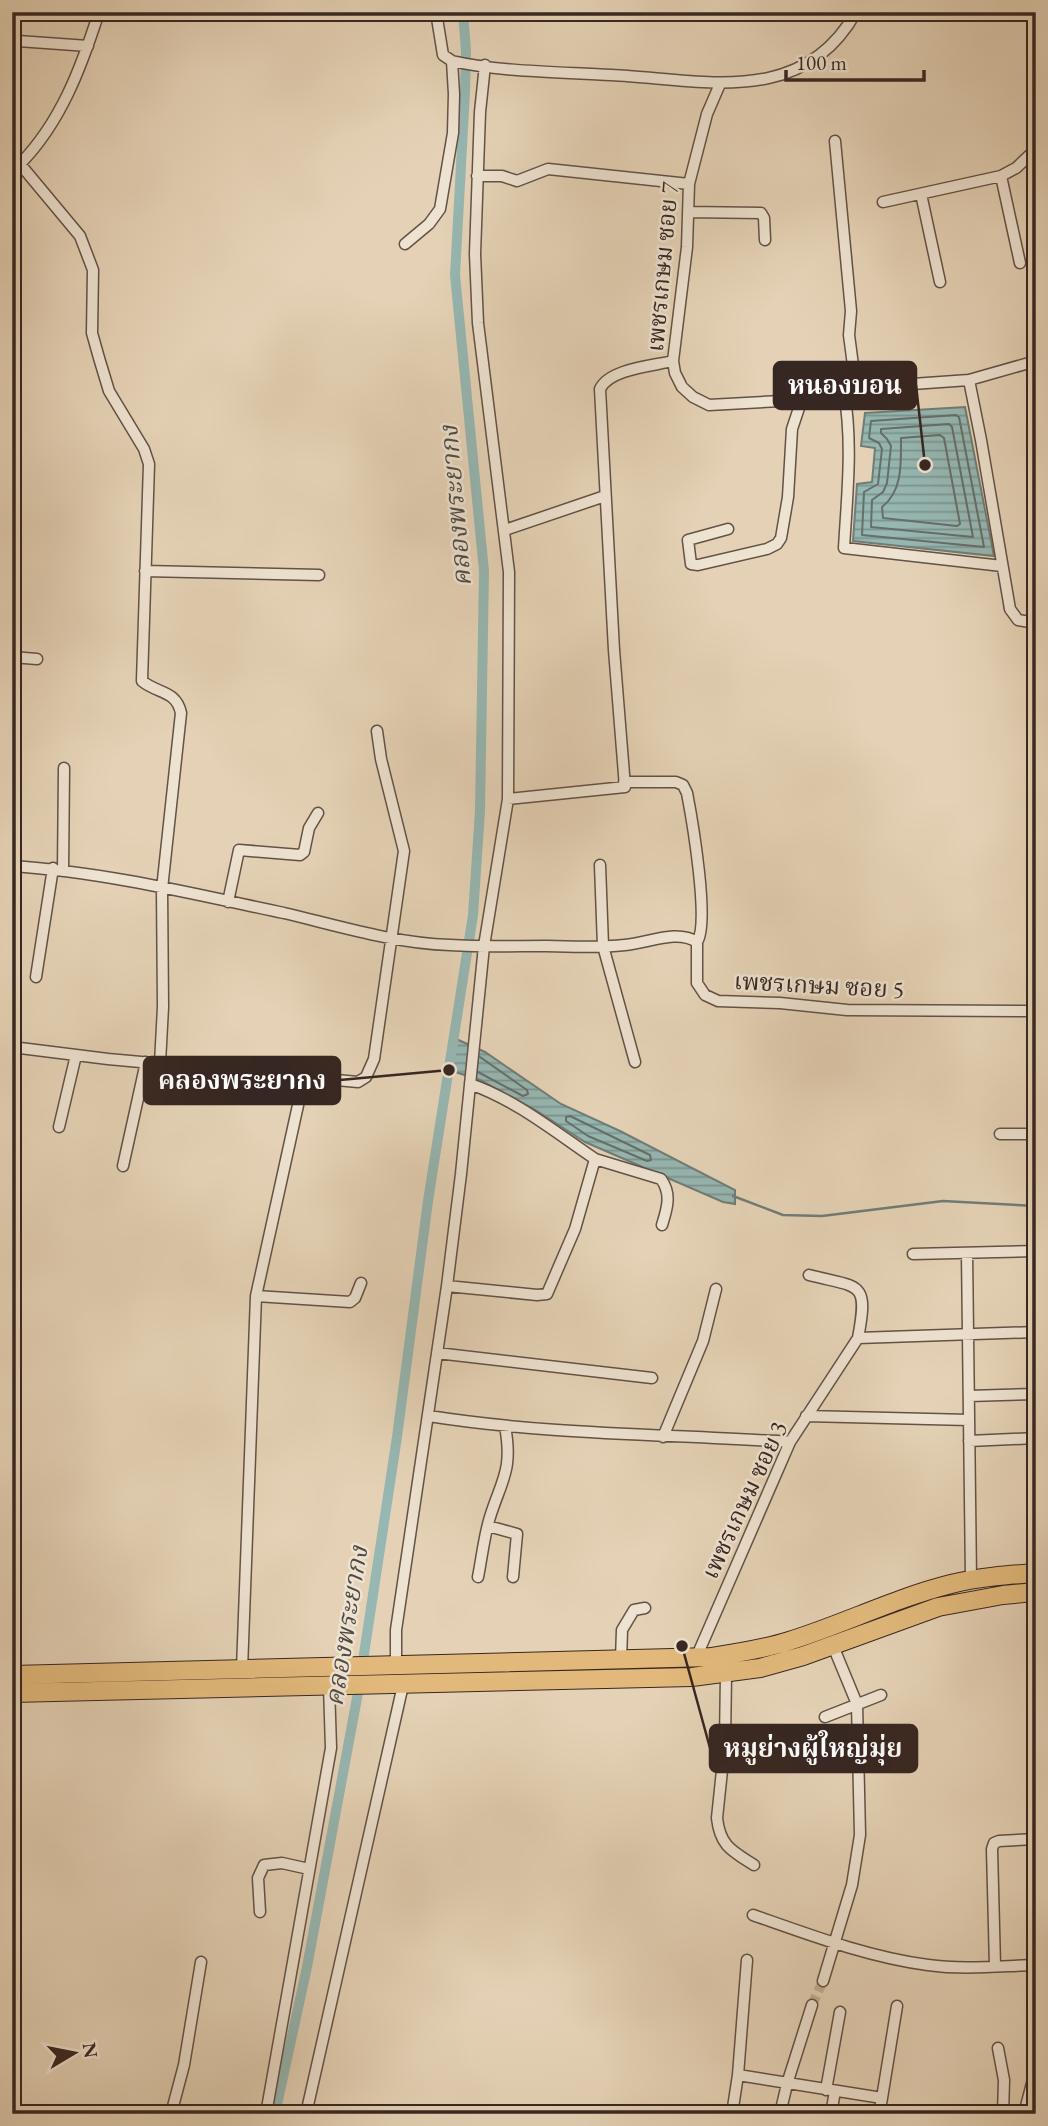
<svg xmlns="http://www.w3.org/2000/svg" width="1048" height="2126" font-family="'EB Garamond','Noto Serif Thai',serif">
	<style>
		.water { fill: url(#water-rules); stroke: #707d78; stroke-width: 2 }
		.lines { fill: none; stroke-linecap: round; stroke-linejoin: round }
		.shore { stroke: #666f6a; stroke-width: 2 }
		.stream { stroke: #707d78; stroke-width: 2.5 }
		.canal { stroke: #96b7b2; stroke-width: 10 }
		.minor-tunnel { stroke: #c2b098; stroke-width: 10; stroke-dasharray: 10 5; stroke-linecap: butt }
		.minor-casing { stroke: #625247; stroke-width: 13 }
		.primary-casing { stroke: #372722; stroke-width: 20 }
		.minor { stroke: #eee2d0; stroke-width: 10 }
		.primary { stroke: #e2b97b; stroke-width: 18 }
		.labels { text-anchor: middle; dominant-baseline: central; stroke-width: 5; stroke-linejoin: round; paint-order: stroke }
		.street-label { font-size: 24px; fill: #372722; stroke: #eee2d0 }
		.water-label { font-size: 26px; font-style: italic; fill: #4f4b46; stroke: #eee2d0 }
		.leader { fill: none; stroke: #372722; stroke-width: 2.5 }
		.callout-dot { fill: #372722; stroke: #eee2d0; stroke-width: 2.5 }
		.callout { fill: #372722; stroke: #372722; stroke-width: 2.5 }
		.callout-label { font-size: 26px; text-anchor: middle; font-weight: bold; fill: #fff }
	</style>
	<defs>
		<pattern id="water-rules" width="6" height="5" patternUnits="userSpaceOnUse" patternTransform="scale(1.75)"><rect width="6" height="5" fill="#96b7b2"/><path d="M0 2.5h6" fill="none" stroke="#7b9590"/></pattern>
	</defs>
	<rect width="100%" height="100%" fill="#e5d2b6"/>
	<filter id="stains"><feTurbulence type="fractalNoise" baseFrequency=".00286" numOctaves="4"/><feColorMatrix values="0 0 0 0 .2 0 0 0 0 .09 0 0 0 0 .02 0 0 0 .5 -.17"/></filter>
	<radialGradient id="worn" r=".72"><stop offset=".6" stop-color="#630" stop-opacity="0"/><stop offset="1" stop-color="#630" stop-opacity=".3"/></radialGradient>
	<path class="water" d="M965,407L994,556L853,541L857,484L872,482L875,448L861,446L865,413Z
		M454,1038L485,1052L561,1104L620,1131L735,1190V1204L723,1202L585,1142L537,1111L480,1080L449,1070Z"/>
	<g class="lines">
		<path class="shore" d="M956,415L959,417L984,547L862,535L864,492L878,484L882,449L879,443L869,438L871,421Z
			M949,424L952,427L973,537L871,527L872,500L883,492L887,483L891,446L887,439L881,433V429Z
			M940,435L944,438L960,524L957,526L883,518L882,507C903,491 901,462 901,438Z
			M478,1072L523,1096L528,1094L527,1090L480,1057
			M570,1116L650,1155L651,1160L647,1161L588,1136L566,1121V1117Z"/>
		<path class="stream" d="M733,1196L783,1215L822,1216L943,1201L1036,1206"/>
		<path class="canal" d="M362,1667L397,1437L428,1201L473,915L480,811L484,571L455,275L465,92L466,51L463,12
			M275,2114L307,1967L360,1682"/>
		<path class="minor-tunnel" d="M812,2005L823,1981"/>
		<g class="minor-casing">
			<path id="minor" d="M99,12C81,68 61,122 20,164L80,236L93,270L92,333L99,358L109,391L144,449L149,464L142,681C158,694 176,690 181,713L162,889L163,1007L160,1063
				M308,12H313
				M436,12L443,55L452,61C500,72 561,72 611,75C700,79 802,109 856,12
				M12,39L18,41L88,46
				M485,65L480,112L475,254L478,323L509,572L508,799
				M720,84L707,114L689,184L687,247L673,361L675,373L682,387L693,397L709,405L817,399L832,397L856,388L969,380L1036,361
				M835,141L851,311L849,335L856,388
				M477,176H502L517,181L548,169L689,184
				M1001,176L1020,263
				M921,194L940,282
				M883,202L1001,176L1016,168L1036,149
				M688,212L761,213L764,218L765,240
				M405,244L429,224L440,209L453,133L454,94L452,61
				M969,380L981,440L1010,609L1018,620L1036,623
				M844,392C853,443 847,496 844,548L1002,566
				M728,529L688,540L691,564L698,565L767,549L777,544L781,538L788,497L792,429L802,399
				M505,530L605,496
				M145,571L319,575
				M12,657L37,659
				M624,782H676L683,785L687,793C692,819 710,923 697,942
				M600,865L603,946L635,1062
				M12,866C104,872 194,894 284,913C339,926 393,943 450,945C482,947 514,946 546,946C572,947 599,948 625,945C649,943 676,929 697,942V983L705,995L718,1001L780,1003L847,1010L1036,1011
				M63,871L64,768
				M228,902L239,850L300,855L304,852L309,828L318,813
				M36,977L53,868
				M12,1047L108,1059L358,1082L366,1077L374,1059L404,851L381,759L377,731
				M470,1084C516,1100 555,1132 595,1159
				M59,1127L76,1055
				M1000,1134H1036
				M123,1166L146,1062
				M967,1253L971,1580
				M913,1254L1036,1251
				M809,1275C860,1288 869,1280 858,1338
				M447,1286L537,1295L547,1294L575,1229L595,1159L661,1179C672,1194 667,1209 662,1225
				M256,1296L350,1302L355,1298L361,1283
				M437,1353L652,1378
				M969,1396L1036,1394
				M429,1416C549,1435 669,1434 790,1442
				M806,1416L969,1420
				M663,1437L703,1341L716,1289
				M969,1441L1036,1438
				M488,1526L517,1534L513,1577
				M478,1577C482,1557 484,1536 490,1517C502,1479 513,1470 505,1426
				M696,1658L790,1442L858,1338L1036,1332
				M621,1660L622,1630L634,1610L645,1608
				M396,1665V1630L447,1286L461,1174L484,946L508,799L625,787L614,650L600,389C609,369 652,366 673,361
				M242,1669L256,1296L304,1078
				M726,1674L725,1742L717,1818C720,1846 732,1851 754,1865
				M825,1717L881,1695
				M260,1912L258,1878L264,1865L282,1863L309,1869
				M753,1915C810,1935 868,1957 928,1965C963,1970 1000,1966 1036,1965
				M747,1960L738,2075L882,2098L897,2006
				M995,1966L992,1849L994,1843L999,1841L1036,1839
				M823,1981L852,1885L860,1835L857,1704L833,1646
				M998,2048L1004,2080L1003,2114
				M826,2090L840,2012
				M171,2114L184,2065L201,1962
				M251,2114V2111
				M266,2114L331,1748L329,1686
				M306,2114L403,1685
				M732,2114L738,2075
				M780,2114L787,2084L812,2005
				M831,2114L835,2091
				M879,2114L882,2098
				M1024,2114L1036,2068"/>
		</g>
		<g class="primary-casing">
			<path id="primary" d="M12,1675L711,1657C737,1653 764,1649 789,1641C844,1624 895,1598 951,1584C979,1577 1007,1575 1036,1573
				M12,1693L692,1677L760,1668L803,1656L938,1607L1003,1595L1036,1592"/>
		</g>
		<use href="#minor" class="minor"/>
		<use href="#primary" class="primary"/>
	</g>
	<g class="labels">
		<g class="street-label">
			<text transform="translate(662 267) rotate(-85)">เพชรเกษม ซอย 7</text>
			<text transform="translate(819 985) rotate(3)">เพชรเกษม ซอย 5</text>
			<text transform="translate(744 1500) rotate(-65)">เพชรเกษม ซอย 3</text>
		</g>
		<g class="water-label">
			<text transform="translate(455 506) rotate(-95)">คลองพระยากง</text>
			<text transform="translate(346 1626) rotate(-81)">คลองพระยากง</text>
		</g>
	</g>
	<path class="leader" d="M925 465L916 385M449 1070L340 1080M682 1646L710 1748"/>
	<g class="callout-dot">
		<circle cx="925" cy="465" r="7"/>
		<circle cx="449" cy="1070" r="7"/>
		<circle cx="682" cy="1646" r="7"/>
	</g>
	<g class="callout">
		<rect x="774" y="362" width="142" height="47" rx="7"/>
		<rect x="144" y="1057" width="196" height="47" rx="7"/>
		<rect x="710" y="1725" width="207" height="47" rx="7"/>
	</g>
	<g class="callout-label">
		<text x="845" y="394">หนองบอน</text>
		<text x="242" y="1089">คลองพระยากง</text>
		<text x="813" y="1757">หมูย่างผู้ใหญ่มุ่ย</text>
	</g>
	<rect width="1048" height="2126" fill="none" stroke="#e5d2b6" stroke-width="42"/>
	<rect x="14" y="14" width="1020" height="2098" fill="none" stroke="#372722" stroke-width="3.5"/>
	<rect x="21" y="21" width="1006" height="2084" fill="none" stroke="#372722" stroke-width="2"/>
	<g transform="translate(74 2053) rotate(80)" stroke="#eee2d0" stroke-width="5" paint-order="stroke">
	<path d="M0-5L12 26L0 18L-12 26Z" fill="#372722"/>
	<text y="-10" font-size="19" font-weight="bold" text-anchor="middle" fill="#372722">N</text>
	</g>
	<path d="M786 70v10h138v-10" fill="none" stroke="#372722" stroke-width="3.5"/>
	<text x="796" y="70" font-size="21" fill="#372722" stroke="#eee2d0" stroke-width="5" paint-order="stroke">100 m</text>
	<rect width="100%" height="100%" filter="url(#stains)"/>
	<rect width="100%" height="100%" fill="url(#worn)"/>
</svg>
